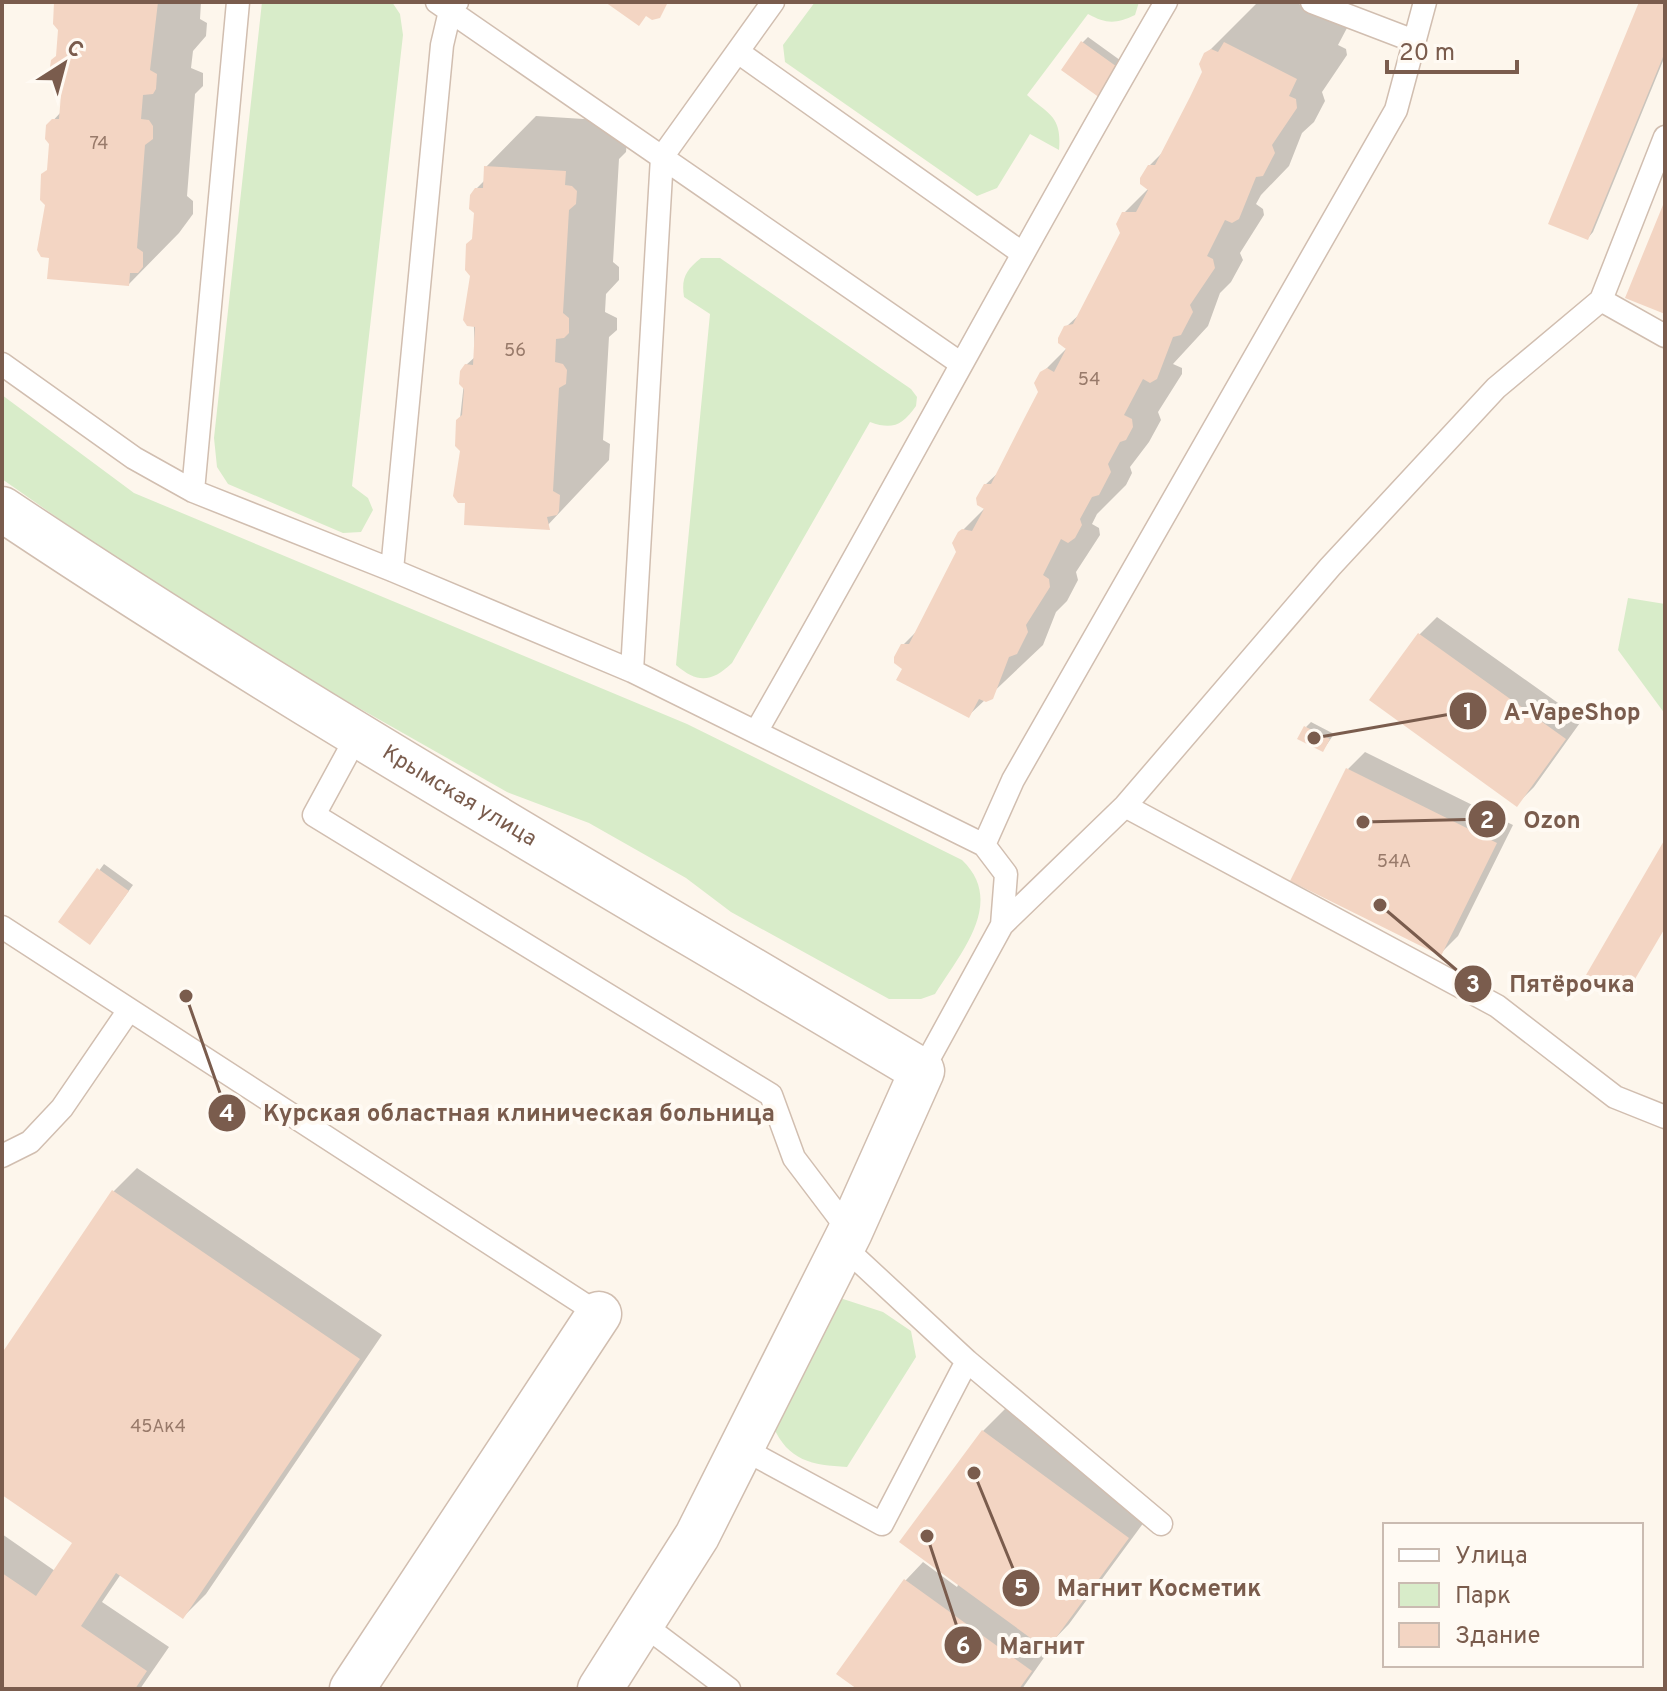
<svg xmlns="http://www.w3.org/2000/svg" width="1667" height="1691" font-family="Overpass,sans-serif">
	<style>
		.green { fill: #d8ecc9 }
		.shadow { fill: #0003 }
		.building { fill: #f3d5c3 }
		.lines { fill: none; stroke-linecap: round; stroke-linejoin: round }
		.service-casing { stroke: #d1beb0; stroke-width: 25 }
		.minor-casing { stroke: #d1beb0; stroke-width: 47 }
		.tertiary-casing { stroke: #d1beb0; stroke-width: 47 }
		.service { stroke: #fff; stroke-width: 22 }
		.minor { stroke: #fff; stroke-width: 44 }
		.tertiary { stroke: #fff; stroke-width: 44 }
		.labels { text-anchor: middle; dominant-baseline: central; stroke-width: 8; stroke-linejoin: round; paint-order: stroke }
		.number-label { font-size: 18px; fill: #987a6a }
		.street-label { font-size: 22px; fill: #7a5c4d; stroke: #fffaf3 }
		.leader { fill: none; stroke: #7a5c4d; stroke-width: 3 }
		.callout-dot { fill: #7a5c4d; stroke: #fffaf3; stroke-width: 3 }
		.mark-label { font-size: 24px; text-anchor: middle; font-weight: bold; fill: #fff }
		.callout-label { font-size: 24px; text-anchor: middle; font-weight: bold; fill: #7a5c4d; stroke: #fffaf3; stroke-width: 8; stroke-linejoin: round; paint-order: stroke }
	</style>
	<rect width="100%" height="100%" fill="#fdf6ec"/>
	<path class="green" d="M262,2H392L400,14L403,35L352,486L368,498L373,510L361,532L343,533L228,484L217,467L214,438Z
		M815,2H1139L1135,15C1116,24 1106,24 1088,14L1027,95C1049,115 1062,116 1059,150L1030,134L997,188L977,196L785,62L783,45Z
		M701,258H720L911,389L917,397L916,406C902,426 892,430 870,422L732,663C712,682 698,684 676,665L710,314L684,297C681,278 686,270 701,258Z
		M2,395L134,493L687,724L962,860C1006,902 961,952 935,994L921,999H889L731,912L686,878L589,823L507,792L290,669L162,591L2,479Z
		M1628,598L1665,604V714L1618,650Z
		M840,1298L883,1312L911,1331L916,1357L847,1467C812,1465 788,1461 773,1426Z"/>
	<path class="shadow" d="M59,2H201L200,19L207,23L206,36L193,51L191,68L203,73V86L195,94L187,196L193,201V214L179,233L129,284L51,256L47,205L51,143L48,126L61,112L64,80L58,56Z
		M1258,2H1295L1347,28L1338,45L1346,49L1347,55L1322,92L1325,101L1314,122L1302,133L1289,166L1261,195L1256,204L1263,209L1264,215L1240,253L1243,260L1231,282L1220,293L1208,326L1173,364L1182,368V374L1158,412L1161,420L1149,442L1130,467L1132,473L1126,485L1097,514L1092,524L1099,528L1100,535L1076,572L1078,580L1067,601L1056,612L1043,645L968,716L904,668L901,647L917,631L958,552L960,533L985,508V485L1000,471L1040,392L1042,373L1067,348V326L1082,312L1122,233L1124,213L1149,188V166L1164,151L1204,72L1206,54Z
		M1641,2H1665V56L1593,232L1588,238Z
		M1088,37L1124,63L1105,90L1082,43Z
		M536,116L616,121L627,140L626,152L619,159L613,262L619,267V280L606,294L605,312L617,318V330L609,337L603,440L610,444L609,460L546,527L457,445L466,365L475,357L472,275L476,189L485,180L486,167Z
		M1437,617L1582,720L1534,787L1517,804L1419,635Z
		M1311,722L1334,734L1323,750L1306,727Z
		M1365,752L1513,825L1458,936L1441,953L1348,769Z
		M104,864L133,885L95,937L61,922Z
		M137,1168L382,1335L206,1594L183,1617L121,1574L102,1602L169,1647L140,1689H2V1534L55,1571L75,1542L2,1493V1356L114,1191Z
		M1006,1408L1150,1514L1069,1624L1044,1650L1048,1652L1022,1689H860L839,1674L906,1580L923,1562L957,1587L959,1583L983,1431Z"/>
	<path class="building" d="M54,2H158L150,70L157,74L156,89L153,94L143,95L141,119L149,120L153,126V139L145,145L137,248L143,252V267L138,273H130L129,286L47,279L49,258L41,257L37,250L45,205L40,200L41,174L47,170L49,144L45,139L46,125L52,119H59L62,82L54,81L49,74L51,60L56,56L58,30L53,24Z
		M605,2H668L660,18L652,20L646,16L639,26Z
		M1639,2H1665V52L1588,240L1548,224Z
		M1081,41L1120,69L1100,98L1061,70Z
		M1224,42L1297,79L1289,96L1296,99L1297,108L1272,145L1275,153L1263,176L1256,177L1239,219L1232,223L1225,220L1207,256L1213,259L1215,268L1190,305L1193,312L1181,335L1173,337L1157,379L1150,383L1143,379L1124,415L1132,419L1133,427L1126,440L1120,442L1108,464L1111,472L1099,495L1092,497L1080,519L1082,525L1075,538L1068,543L1061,539L1043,575L1049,579L1050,587L1026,625L1028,632L1017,654L1009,657L993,699L986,702L979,699L969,718L896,680L902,669L894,663V657L901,644H909L956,552L952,543L958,532L962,529L972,531L984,509L977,505L976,498L984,484H991L1025,417L1038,392L1034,383L1040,372L1047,368L1054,372L1066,349L1058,343V338L1064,326L1073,324L1120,233L1116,224L1122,212H1136L1148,190L1140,184V178L1148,165H1155L1190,97L1202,72L1199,64L1204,53L1211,49L1218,52Z
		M484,166L566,171L565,185L572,186L577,191L576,204L569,210L563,313L569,318V333L564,338L556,339L555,362L563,364L567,370L566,384L559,388L553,491L560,495L559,511L557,515L547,517L550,530L464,525L465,503H458L453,496L460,451L455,446L456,420L462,415L464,389L459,384L460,371L465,364L473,365L475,327L467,326L463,320L470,276L465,270L466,244L472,239L474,213L469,209L470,195L475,188H483Z
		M1665,200V314L1625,298Z
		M1418,633L1566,739L1517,807L1369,700Z
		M1304,726L1330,739L1323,752L1297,739Z
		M1346,768L1497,843L1441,956L1290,881Z
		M1665,839V928L1625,996L1586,975Z
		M97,868L129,891L90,945L58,922Z
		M112,1190L360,1359L183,1619L116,1573L81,1626L147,1671L135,1689H2V1573L36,1596L72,1543L2,1495V1353Z
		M982,1430L1129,1538L1047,1650L899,1542Z
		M904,1579L1032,1671L1019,1689H857L836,1674Z"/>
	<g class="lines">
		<g class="service-casing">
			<path id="service" d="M437,2L960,363
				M1312,2L1414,41
				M738,52L1022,253
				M1601,300L1665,336
				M2,364L134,458L193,491L392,570L632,671L984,845L1006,874L1002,925
				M193,491L238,2
				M392,570L442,45L450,11L457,2
				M632,671L662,157L773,2
				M756,732C895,490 1025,243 1166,2
				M357,736L314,815L771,1095L794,1158L850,1232
				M1125,806L1497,1006L1615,1097L1665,1117
				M984,845L1013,780L1396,110L1425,2
				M2,927L599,1314
				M922,1071L1002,925L1125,806L1330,567L1496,388L1601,300L1665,137
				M2,1156L30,1142L62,1108L129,1010
				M967,1361L1161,1524
				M740,1447L882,1524L967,1361L843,1246
				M644,1625L729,1689"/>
		</g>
		<g class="minor-casing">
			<path id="minor" d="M352,1689L599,1314"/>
		</g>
		<g class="tertiary-casing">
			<g id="tertiary">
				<path id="s1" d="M2,509C301,709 613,886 922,1071L850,1232L697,1536L600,1689"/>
			</g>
		</g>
		<use href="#service" class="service"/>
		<use href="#minor" class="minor"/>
		<use href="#tertiary" class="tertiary"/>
	</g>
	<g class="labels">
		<g class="number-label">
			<text x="99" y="144">74</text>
			<text x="515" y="351">56</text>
			<text x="1089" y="380">54</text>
			<text x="1394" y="862">54А</text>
			<text x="158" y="1427">45Ак4</text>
		</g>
		<g class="street-label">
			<text stroke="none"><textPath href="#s1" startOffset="540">Крымская улица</textPath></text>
		</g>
	</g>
	<path class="leader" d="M1314 738L1468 711M1363 822L1487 819M1380 905L1473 984M186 996L227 1113M974 1473L1021 1588M927 1536L963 1645"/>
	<g class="callout-dot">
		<circle cx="1314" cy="738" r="8"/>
		<circle cx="1363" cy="822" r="8"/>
		<circle cx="1380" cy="905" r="8"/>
		<circle cx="186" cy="996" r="8"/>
		<circle cx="974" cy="1473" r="8"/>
		<circle cx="927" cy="1536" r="8"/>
		<circle cx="1468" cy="711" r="20"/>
		<circle cx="1487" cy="819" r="20"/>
		<circle cx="1473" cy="984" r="20"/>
		<circle cx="227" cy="1113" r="20"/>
		<circle cx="1021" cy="1588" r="20"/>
		<circle cx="963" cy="1645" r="20"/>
	</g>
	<g class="mark-label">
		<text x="1468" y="720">1</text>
		<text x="1487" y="828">2</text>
		<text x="1473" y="992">3</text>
		<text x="227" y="1121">4</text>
		<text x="1021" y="1596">5</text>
		<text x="963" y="1654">6</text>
	</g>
	<g class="callout-label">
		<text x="1572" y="720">A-VapeShop</text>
		<text x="1552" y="828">Ozon</text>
		<text x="1572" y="992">Пятёрочка</text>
		<text x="519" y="1121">Курская областная клиническая больница</text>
		<text x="1159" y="1596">Магнит Косметик</text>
		<text x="1042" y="1654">Магнит</text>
	</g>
	<rect width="1667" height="1691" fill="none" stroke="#7a5c4d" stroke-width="8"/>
	<rect x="1383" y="1523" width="260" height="144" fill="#fffaf3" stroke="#cabbb1" stroke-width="2"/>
	<rect x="1399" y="1549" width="40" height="12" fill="#ffffff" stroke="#cabbb1" stroke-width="2"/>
	<text x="1455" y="1563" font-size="24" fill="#7a5c4d">Улица</text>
	<rect x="1399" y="1583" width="40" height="24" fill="#d8ecc9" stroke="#cabbb1" stroke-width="2"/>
	<text x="1455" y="1603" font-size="24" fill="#7a5c4d">Парк</text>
	<rect x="1399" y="1623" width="40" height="24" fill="#f3d5c3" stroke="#cabbb1" stroke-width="2"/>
	<text x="1455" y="1643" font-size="24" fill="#7a5c4d">Здание</text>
	<g transform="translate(64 64) rotate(36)" stroke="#fffaf3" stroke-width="6" paint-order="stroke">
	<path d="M0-6L14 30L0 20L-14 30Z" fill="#7a5c4d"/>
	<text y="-12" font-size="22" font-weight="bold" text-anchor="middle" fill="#7a5c4d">С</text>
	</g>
	<path d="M1387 60v12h130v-12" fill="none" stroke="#7a5c4d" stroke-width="4"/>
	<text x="1399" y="60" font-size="24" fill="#7a5c4d" stroke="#fffaf3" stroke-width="6" paint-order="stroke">20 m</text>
</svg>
